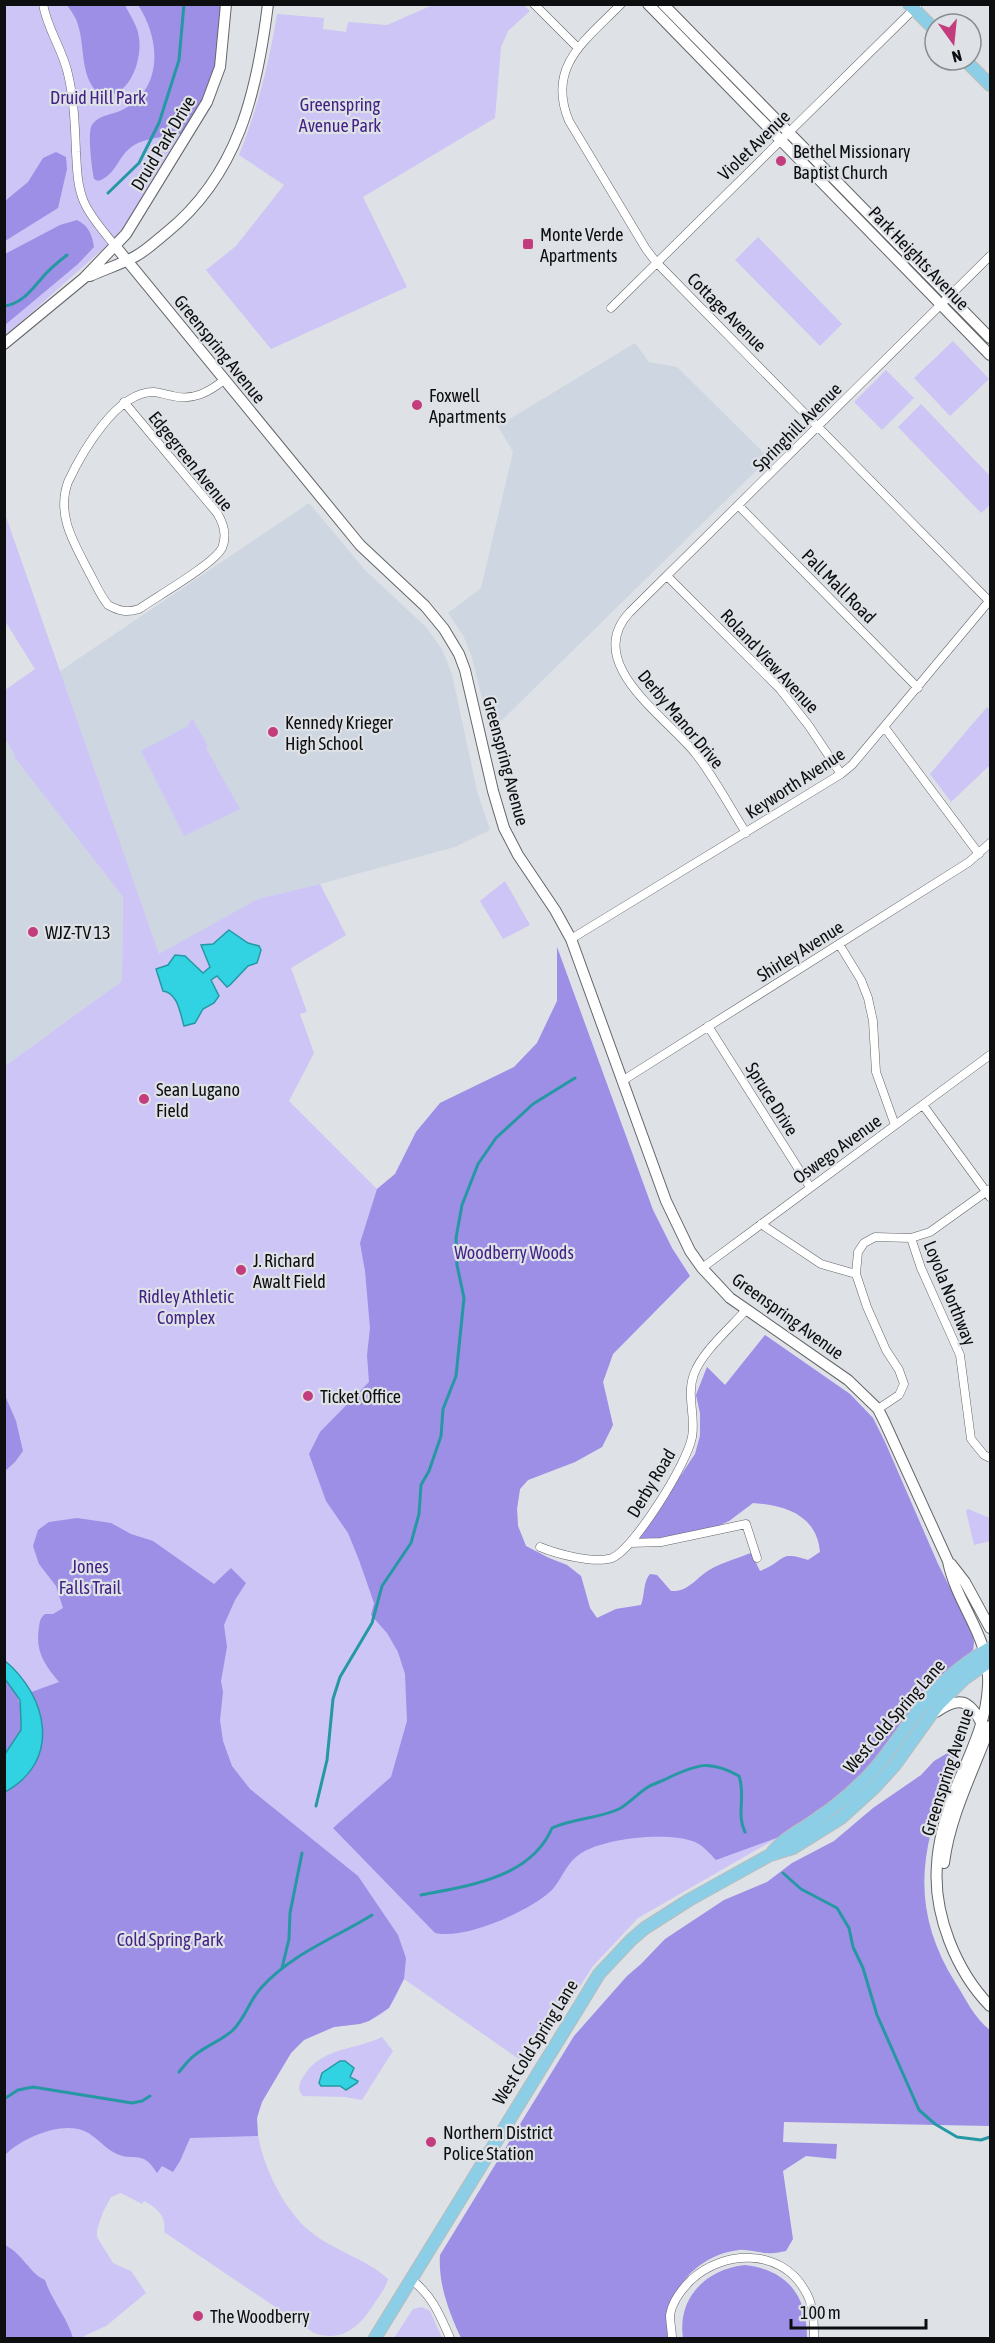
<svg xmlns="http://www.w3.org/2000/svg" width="995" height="2343" font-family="'Asap Condensed',sans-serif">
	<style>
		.built { fill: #ced7e1 }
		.green { fill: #ccc5f6 }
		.forest { fill: #9d8ee6 }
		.water { fill: #31d3e3; stroke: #2698a4; stroke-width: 1.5 }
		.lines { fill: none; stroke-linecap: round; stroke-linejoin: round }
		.stream { stroke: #2698a4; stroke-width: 3 }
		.minor-casing { stroke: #636669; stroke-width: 9 }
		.secondary-casing { stroke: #636669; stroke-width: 12 }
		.primary-casing { stroke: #bbbcbc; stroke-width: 14 }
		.minor { stroke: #fff; stroke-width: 8 }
		.secondary { stroke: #fff; stroke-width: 10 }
		.primary { stroke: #8ccee6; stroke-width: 12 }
		.poi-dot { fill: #c33d7d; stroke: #dee1e5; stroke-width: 2 }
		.labels { text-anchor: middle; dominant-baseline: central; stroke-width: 4.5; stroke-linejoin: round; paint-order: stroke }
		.park-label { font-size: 18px; fill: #422287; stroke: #dee1e5 }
		.street-label { font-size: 18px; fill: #0d0e10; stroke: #dee1e5 }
		.poi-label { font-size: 18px; fill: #0d0e10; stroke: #dee1e5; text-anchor: start }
	</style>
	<rect width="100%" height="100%" fill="#dee1e5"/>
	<path class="built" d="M635,343L649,362L677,367L769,458L490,732L472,657L463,635L448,613L481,588L513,452L498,426Z
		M309,503L365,570L426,627L442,649L452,674L477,791L490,830L455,847L320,884L258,899L159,955L60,671Z
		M4,739L16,755L14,757L123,897L122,981L5,1066Z"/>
	<path class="green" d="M435,4L524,5L530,11L508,31L501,47L495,118L363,197L407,287L271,349L206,270L236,246L284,185L239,155C258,108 269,63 277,14L324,18L323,29L346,32L348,22L387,25Z
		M5,5H221L204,102L122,232L5,336Z
		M758,237L842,324L820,346L735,260Z
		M953,341L989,379L950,416L914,378Z
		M886,370L914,398L882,430L854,402Z
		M921,404L990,476V505L981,513L898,427Z
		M4,511L159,954L258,899L320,884L346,935L291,968L307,1012L300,1014L314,1053L289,1101L377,1189L395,1174L416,1132L440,1103L514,1067L537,1043L557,1001V947L653,1210L672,1248L690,1276L613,1354L603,1382L613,1425L602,1447L575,1462L528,1480L520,1489L517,1509L518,1526L526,1546L549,1558L567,1565L581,1576L590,1608L597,1618L616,1609L641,1605C645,1595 643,1582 650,1574L657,1575L671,1591C690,1592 696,1577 711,1569C724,1562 738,1558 751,1553L760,1571C787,1561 777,1550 808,1560L820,1552C817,1515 785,1505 753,1503L729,1521L711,1529L643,1542L657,1512L695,1454L700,1436V1413L696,1395L707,1367L725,1385L765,1335L850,1394L873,1418L885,1442L938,1564L971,1630L974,1642L973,1650L929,1692L819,1812L779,1837L638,1918L593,1966L529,2066L404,1979C399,1988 396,1999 389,2007C374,2024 355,2023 335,2027C325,2029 314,2034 305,2039C294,2046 287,2060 279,2070C270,2084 258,2103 257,2120C256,2154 283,2211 311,2232C334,2251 367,2259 388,2279C386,2288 379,2296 374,2304C360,2326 343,2343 314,2333L170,2236L164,2232C167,2216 157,2208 144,2201L142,2204L121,2193L111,2197L103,2212L97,2230V2237L113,2263L131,2271L146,2293L106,2326L80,2338H5V1066L122,981L123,897L14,757L15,755L5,739V690L35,669L5,621Z
		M987,707L990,711V765L951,802L930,774Z
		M192,718L208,746L206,748L240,809L184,836L141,751L188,726Z
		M505,881L530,925L503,939L480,901Z
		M968,1509L990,1518V1541L974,1545L966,1511Z
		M382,2037L393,2051L362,2100L345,2097L303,2096C298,2090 298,2086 302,2079C319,2047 353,2051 382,2037Z
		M422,2307L430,2311L442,2338H394L413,2309Z"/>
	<path class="forest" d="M67,5H125C130,16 138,26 139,38C142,57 132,92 109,95C104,96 100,95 96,91C80,73 85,46 78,25C76,17 71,11 67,5Z
		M138,5H221L215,66L204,102L184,133C167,137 144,137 130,148C117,159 115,176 98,181L94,179C92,169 87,132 92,125C99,114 114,115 124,109C164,87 160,38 138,5Z
		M56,152L66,157L67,169L58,208L5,241V201L28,182L43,158Z
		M77,220C89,226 92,235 94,247L78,264L5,325V254L60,225Z
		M557,947L653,1210L672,1248L690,1276L613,1354L603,1382L613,1425L602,1447L575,1462L528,1480L520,1489L517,1509L518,1526L526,1546L549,1558L567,1565L581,1576L590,1608L597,1618L616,1609L641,1605C645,1595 643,1582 650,1574L657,1575L671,1591C690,1592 696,1577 711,1569C724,1562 738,1558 751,1553L760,1571C787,1561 777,1550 808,1560L820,1552C817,1515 785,1505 753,1503L729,1521L711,1529L643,1542L638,1540L695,1454L700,1436V1413L696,1395L707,1367L725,1385L765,1335L850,1394L873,1418L885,1442L938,1564L971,1630L974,1642L973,1650L929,1692L887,1747L861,1776L819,1812L779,1837L716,1860C710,1854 703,1845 695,1842C669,1831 597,1838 576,1857C566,1865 561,1880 552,1890C530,1911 465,1940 435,1933L333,1828L391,1777L407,1721L405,1674L398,1652L387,1633L371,1615L374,1603L359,1560L348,1533L326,1501L309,1454L320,1432L369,1382L367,1355L370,1328L365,1271L360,1243L377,1189L395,1174L416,1132L440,1103L514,1067L537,1043L557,1001Z
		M4,1393L16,1421L23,1451L15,1462L5,1471Z
		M77,1518L111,1523L131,1534L153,1541L214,1584L231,1568L246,1583L235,1600L224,1625L227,1647L221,1681L223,1692L220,1720L223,1741L232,1766L250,1789L358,1876L398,1935L406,1958L404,1979L389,2008L369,2021L360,2024L334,2027L304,2040L291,2053L262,2102L257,2118L258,2136L190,2138L180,2161L173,2172L162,2166L157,2173C142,2149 136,2162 117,2154C103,2148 94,2132 78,2129C55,2124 21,2139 5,2155V1774L20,1760L23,1695L59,1682C44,1664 35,1651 39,1627C40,1621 40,1618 45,1614H53L63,1608L56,1586L39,1564L33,1546L38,1530L49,1522Z
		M5,1679C17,1691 26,1712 21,1731C18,1739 10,1747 5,1754Z
		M951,1751L956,1752C950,1779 938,1805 931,1832C917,1887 925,1934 955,1982C966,1999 974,2018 990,2030V2126L784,2122L783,2142L837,2144L836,2159L806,2156L783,2171L793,2239L786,2251C780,2252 773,2254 767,2253C758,2253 748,2249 739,2250C695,2255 663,2294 668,2338H461C449,2312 438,2284 440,2255L574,2036L627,1976L641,1964L665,1939L724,1900L767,1882L792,1863L834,1841L873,1808L921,1775L934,1761Z
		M5,2245C24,2255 29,2273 45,2280C52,2301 67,2317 73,2338H5Z
		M745,2265C788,2270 807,2296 807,2338H683C677,2298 706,2269 745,2265Z"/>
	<path class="water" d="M229,930L248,943L259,946L261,950L257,963L248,966L230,985L227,987L217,976L211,980L219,996L214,1003L203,1009L195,1023L184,1026C180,1013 178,993 163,991L156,969L168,965L175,955L185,956L203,973L210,967L201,945L213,944Z
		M4,1660C48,1696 62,1761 5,1792V1754L21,1730V1721L20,1700L5,1679Z
		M340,2061H345L354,2068L350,2077L358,2081L357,2083L346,2090L340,2086H321L319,2083L322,2073Z"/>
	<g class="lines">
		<path class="stream" d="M108,193L139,163L159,123L179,60L184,4
			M4,306C22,304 31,290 42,278C49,269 58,262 67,255
			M316,1806L327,1760L333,1699L340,1677L372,1623L382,1586L411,1543L419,1514L421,1485L429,1471L441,1436L443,1409L456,1376L464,1298L457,1265L456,1238L462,1205L478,1164L496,1138L533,1104L575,1078
			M783,1873L801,1889L837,1908L849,1928L853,1947L863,1968L877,2015L919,2110L935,2124L957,2137L981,2140L990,2137
			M421,1895C468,1886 531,1878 552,1828C574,1818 597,1819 619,1809C630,1803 638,1793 648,1787C655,1783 663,1781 670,1777C698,1764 710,1760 739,1776C746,1796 736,1814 745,1832
			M282,1968L289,1939L290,1913L302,1853
			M179,2072C184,2066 189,2059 195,2055C207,2045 221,2041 233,2030C246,2017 249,2001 261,1988C291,1954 335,1938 372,1915
			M4,2099L18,2090L33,2087L132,2103L142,2101L150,2096"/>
		<g class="minor-casing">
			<path id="minor" d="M43,4C47,29 63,50 68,74C74,99 75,126 76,152C77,168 77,186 84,202C91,218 105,233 116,247
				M534,4L578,48
				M621,4C586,40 546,66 569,121L646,249L656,262L990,602
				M611,308L917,6
				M124,402L217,513C224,524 227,536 222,548C214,564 156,597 139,609C127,613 119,611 108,605C100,595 95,583 89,572C74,543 56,515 68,482C82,452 117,391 154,392C161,393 167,395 173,396C193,401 209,392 224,380
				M738,505L918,688
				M667,576L780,689L809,726L841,774
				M885,728L979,854
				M746,833C730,807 715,779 696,754C668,718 581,663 630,612L990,256
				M571,939L841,774L852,765L990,600
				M839,944L861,980L868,998L873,1021L876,1072L895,1125
				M708,1026L810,1187
				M622,1081L969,862L990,843
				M923,1105L990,1197
				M761,1224L821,1264L856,1274
				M911,1238L921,1268L960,1355L971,1439L984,1455L990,1458
				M702,1268L990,1055
				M878,1409L899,1395L904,1384L899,1370L886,1350L867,1307L856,1274L858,1252L864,1243L875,1237L911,1238L930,1232L990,1189
				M630,1543L661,1542L746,1524L757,1558
				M540,1547C557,1554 594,1564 612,1558C634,1549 688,1462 692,1437C696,1416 686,1395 694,1374C702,1352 730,1328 746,1310
				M411,2279C433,2297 439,2313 450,2338
				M672,2338C672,2331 670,2323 670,2315C672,2302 682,2289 691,2280C723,2250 780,2248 804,2289C814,2304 814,2321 814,2338"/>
		</g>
		<g class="secondary-casing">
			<path id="secondary" d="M648,4L990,355
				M663,4L990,338
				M116,247L360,545L425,606L444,629L459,654L465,670L493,791L504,828L518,855L555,910L571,939L666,1201L690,1251L702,1268L730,1298L848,1380L878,1409L885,1423L948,1561C957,1607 991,1636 988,1686C986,1727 966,1760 952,1798C945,1820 938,1842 937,1865C933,1914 956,1971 990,2006
				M90,276C105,269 122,264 136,256C147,250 156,241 166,233C238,175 257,93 268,4
				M4,344L84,278L126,234L207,102L220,67L226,4
				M951,1564L965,1582L990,1628
				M936,1712C959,1696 969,1699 982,1724
				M944,1863C950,1815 974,1770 990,1726"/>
		</g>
		<g class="primary-casing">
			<path id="primary" d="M909,4L935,30
				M965,60L990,85
				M771,1854C783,1838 802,1830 818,1818C835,1807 850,1794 864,1780C886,1759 900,1734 918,1711C938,1684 962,1664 990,1648
				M375,2338L582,2002L599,1974L631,1940L645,1928L689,1900L770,1855L793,1848L841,1818L875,1787L895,1765L938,1705L964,1679L990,1661"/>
		</g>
		<use href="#minor" class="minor"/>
		<use href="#secondary" class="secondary"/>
		<use href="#primary" class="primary"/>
	</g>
	<g class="poi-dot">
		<circle cx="781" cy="161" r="6"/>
		<rect x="522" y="238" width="12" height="12" rx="3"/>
		<circle cx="417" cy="405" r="6"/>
		<circle cx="273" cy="732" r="6"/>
		<circle cx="33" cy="932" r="6"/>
		<circle cx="144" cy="1099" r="6"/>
		<circle cx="241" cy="1270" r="6"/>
		<circle cx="308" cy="1396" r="6"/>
		<circle cx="431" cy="2142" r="6"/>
		<circle cx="198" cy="2316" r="6"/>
	</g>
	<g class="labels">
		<g class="park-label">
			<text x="98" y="97">Druid Hill Park</text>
			<text x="340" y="104">Greenspring<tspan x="340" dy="21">Avenue Park</tspan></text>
			<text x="514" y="1252">Woodberry Woods</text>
			<text x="186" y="1296">Ridley Athletic<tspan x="186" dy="21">Complex</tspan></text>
			<text x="90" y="1566">Jones<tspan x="90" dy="21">Falls Trail</tspan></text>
			<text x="170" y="1939">Cold Spring Park</text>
		</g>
		<g class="street-label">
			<text transform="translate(163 143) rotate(-59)">Druid Park Drive</text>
			<text transform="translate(754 145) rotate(-44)">Violet Avenue</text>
			<text transform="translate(919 258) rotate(46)">Park Heights Avenue</text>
			<text transform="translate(727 312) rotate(45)">Cottage Avenue</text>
			<text transform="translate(220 349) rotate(51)">Greenspring Avenue</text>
			<text transform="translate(797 427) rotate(-45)">Springhill Avenue</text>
			<text transform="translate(191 461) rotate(51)">Edgegreen Avenue</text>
			<text transform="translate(839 586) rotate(45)">Pall Mall Road</text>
			<text transform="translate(770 661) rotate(47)">Roland View Avenue</text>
			<text transform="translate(681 719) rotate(50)">Derby Manor Drive</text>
			<text transform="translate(506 761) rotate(75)">Greenspring Avenue</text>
			<text transform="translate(795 783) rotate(-33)">Keyworth Avenue</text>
			<text transform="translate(800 951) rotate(-32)">Shirley Avenue</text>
			<text transform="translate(772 1099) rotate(58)">Spruce Drive</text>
			<text transform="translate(837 1149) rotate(-36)">Oswego Avenue</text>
			<text transform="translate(950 1293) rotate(68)">Loyola Northway</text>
			<text transform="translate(788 1316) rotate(36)">Greenspring Avenue</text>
			<text transform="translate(651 1483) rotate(-59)">Derby Road</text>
			<text transform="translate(894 1716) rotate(-49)">West Cold Spring Lane</text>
			<text transform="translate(947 1772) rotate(-72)">Greenspring Avenue</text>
			<text transform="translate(535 2042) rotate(-58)">West Cold Spring Lane</text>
		</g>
		<g class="poi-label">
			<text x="793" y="151">Bethel Missionary<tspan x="793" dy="21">Baptist Church</tspan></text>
			<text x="540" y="234">Monte Verde<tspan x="540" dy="21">Apartments</tspan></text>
			<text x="429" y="395">Foxwell<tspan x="429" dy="21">Apartments</tspan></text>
			<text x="285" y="722">Kennedy Krieger<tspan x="285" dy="21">High School</tspan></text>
			<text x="45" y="932">WJZ-TV 13</text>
			<text x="156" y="1089">Sean Lugano<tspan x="156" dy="21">Field</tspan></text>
			<text x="253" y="1260">J. Richard<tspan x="253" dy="21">Awalt Field</tspan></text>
			<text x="320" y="1396">Ticket Office</text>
			<text x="443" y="2132">Northern District<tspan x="443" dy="21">Police Station</tspan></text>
			<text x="210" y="2316">The Woodberry</text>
		</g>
	</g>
	<rect width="995" height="2343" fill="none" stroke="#0d0e10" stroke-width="12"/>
	<g transform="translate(953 42) rotate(165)"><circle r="28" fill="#dee1e5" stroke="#8a8d90" stroke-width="1.5"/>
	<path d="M0-4.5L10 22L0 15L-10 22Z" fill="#c33d7d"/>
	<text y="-9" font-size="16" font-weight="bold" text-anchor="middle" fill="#0d0e10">N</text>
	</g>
	<path d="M791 2319v9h135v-9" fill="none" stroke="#0d0e10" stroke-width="3"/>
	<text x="800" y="2319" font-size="18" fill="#0d0e10" stroke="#dee1e5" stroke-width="4.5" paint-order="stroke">100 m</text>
</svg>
